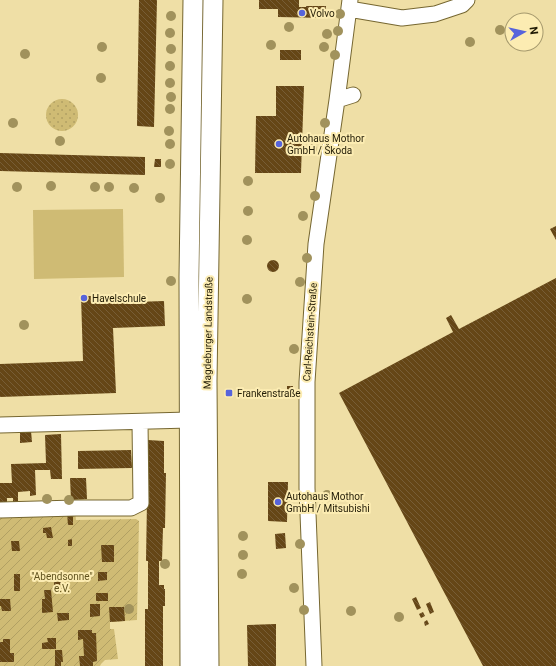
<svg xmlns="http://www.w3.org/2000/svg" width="556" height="666" font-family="Roboto,sans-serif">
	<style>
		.grass { fill: url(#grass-dots) }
		.garden { fill: url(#garden-furrows) }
		.pitch { fill: #cfbb74 }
		.building { fill: url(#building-back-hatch) }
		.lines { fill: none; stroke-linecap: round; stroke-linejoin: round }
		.minor-casing { stroke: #766731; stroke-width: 17 }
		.major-casing { stroke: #766731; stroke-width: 21 }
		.minor { stroke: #fff; stroke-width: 15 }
		.major { stroke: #fff; stroke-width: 19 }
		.tree { fill: #a1925c }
		.poi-dot { fill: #5764db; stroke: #fcecb2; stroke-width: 1.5 }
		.labels { text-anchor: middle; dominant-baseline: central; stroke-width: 4; stroke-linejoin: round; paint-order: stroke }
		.poi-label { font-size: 10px; fill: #221c06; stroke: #fcecb2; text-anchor: start }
		.street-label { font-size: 10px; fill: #221c06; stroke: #fcecb2 }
		.park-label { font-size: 10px; fill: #61531f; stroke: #fcecb2 }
	</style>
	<defs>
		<pattern id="grass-dots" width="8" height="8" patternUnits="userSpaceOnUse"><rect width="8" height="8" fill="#cfbb74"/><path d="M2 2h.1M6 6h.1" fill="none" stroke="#b1a063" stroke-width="1.8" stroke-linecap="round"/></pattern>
		<pattern id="garden-furrows" width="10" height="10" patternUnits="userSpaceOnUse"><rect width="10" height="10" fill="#cfbb74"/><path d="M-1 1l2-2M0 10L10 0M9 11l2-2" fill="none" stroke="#b1a063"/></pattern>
		<pattern id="building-back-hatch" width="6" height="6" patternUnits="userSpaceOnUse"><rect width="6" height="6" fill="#654616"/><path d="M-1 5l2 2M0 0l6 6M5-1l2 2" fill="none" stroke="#775d36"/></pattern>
	</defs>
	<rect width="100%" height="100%" fill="#efdfa6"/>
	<path class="grass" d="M46 115a16 16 0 1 1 32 0a16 16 0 1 1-32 0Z"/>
	<path class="garden" d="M75,511L76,520L136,519L139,521L137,620L110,622V629H114L118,659L105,660L101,664L100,666H0V514Z"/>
	<path class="pitch" d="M123,209L124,277L34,279L33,210Z"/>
	<path class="building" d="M139,0H157L154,127L137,126Z
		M259,0H299V7H306V6H326L325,18L278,17V9H259Z
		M280,50H301V60H280Z
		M276,86H304L301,173H255L256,116H276Z
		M0,153L145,157V175L0,171Z
		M155,159H161V167H154Z
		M556,226V240L550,229Z
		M267 266a6 6 0 1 1 12 0a6 6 0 1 1-12 0Z
		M556,278V666H483L339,393L453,332L446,318L451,315L459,329Z
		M81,296H105L106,303L164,301L165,326L113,328L116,393L0,397V364L83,361Z
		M287,386H293L292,394H287Z
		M31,431L32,442L20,443V432Z
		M61,434L62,479H51L50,470H35L36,495L30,496V491L18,492V505H13V498H7V506H0V483H12L11,464L46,463L45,435Z
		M148,440L164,441V473H166L165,528H163L162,561H159V585H164V589H165V606H163V666H145V609H148V561H146Z
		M131,450L132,468L78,469V451Z
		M70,478H86L87,499L71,500Z
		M268,482H288L287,522L268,521Z
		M67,513H73V525H68Z
		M51,527L53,538H47L46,533H43V528Z
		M285,533L286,548L276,549L275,534Z
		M72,539V546H68V540Z
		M11,541H19L20,551H12Z
		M101,545H114V562H102Z
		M64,572V579H61V585H54V573Z
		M98,572H107V580L98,581Z
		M14,574H20V591H14Z
		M44,590H51L53,612L42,613V599H45Z
		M96,593H108V601H96Z
		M416,597L421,608L417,610L412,599Z
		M0,599H10L11,611H2L1,606H0Z
		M430,602L434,612L430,614L426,604Z
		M90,604H100V616L90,617Z
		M109,607H124L125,621L110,622Z
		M423,612L425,616L421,618L419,614Z
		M57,613H69V620L58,621Z
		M427,620L429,624L425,626L424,622Z
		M276,624V666H248L247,625Z
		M78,630H92V633H96L97,661L93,662V666H80L79,656H84L83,639L78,640Z
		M47,638H56V649H42V643L48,642Z
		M3,639H10V653H14V662H0V642H3Z
		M55,650H62L63,662H61V666H55Z"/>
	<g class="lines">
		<g class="minor-casing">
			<path id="minor" d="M349,9L402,18L435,14L462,5L467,0
				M337,100L353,95
				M0,425L189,420
				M0,510L76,508H131L141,503L140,422
				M314,666L307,488V382L316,244L337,100L350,0"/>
		</g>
		<g class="major-casing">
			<path id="major" d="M190,666L189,277L193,0
				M209,666L207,381L213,0"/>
		</g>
		<use href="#minor" class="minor"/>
		<use href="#major" class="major"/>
	</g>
	<g class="tree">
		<circle cx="340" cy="14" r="5"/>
		<circle cx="171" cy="16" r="5"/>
		<circle cx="289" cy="27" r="5"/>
		<circle cx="500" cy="30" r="5"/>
		<circle cx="338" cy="31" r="5"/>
		<circle cx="170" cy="33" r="5"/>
		<circle cx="327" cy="34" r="5"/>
		<circle cx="470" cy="42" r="5"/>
		<circle cx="271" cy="45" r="5"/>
		<circle cx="102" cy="47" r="5"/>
		<circle cx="324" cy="47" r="5"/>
		<circle cx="171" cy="49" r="5"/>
		<circle cx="25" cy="54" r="5"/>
		<circle cx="335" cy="55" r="5"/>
		<circle cx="170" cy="66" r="5"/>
		<circle cx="101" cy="78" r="5"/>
		<circle cx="170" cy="83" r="5"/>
		<circle cx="171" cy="97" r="5"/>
		<circle cx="170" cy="109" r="5"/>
		<circle cx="13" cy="123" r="5"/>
		<circle cx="325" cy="123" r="5"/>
		<circle cx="169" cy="131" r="5"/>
		<circle cx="60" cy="141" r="5"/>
		<circle cx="170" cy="144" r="5"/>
		<circle cx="312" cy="149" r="5"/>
		<circle cx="170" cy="164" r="5"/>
		<circle cx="248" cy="181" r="5"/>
		<circle cx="51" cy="186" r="5"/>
		<circle cx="17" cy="187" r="5"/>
		<circle cx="95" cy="187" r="5"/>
		<circle cx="109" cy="187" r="5"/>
		<circle cx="134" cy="188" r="5"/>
		<circle cx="315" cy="196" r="5"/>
		<circle cx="160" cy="198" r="5"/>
		<circle cx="248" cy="211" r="5"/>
		<circle cx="303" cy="216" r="5"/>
		<circle cx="247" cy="240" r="5"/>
		<circle cx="307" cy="258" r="5"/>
		<circle cx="171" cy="281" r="5"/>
		<circle cx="300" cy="282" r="5"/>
		<circle cx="247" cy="299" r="5"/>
		<circle cx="24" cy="325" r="5"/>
		<circle cx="294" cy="349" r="5"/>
		<circle cx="327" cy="495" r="5"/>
		<circle cx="47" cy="499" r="5"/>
		<circle cx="69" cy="500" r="5"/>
		<circle cx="243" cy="536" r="5"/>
		<circle cx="300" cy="544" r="5"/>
		<circle cx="243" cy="555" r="5"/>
		<circle cx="165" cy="564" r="5"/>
		<circle cx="242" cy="574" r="5"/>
		<circle cx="294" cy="588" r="5"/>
		<circle cx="129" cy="609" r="5"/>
		<circle cx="304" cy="610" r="5"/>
		<circle cx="351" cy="611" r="5"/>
		<circle cx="399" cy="617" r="5"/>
	</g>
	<g class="poi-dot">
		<circle cx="302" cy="13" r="4"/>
		<circle cx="279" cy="144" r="4"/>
		<circle cx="84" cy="298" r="4"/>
		<rect x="225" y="389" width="8" height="8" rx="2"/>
		<circle cx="278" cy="502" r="4"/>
	</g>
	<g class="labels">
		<g class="poi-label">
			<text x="310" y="13">Volvo</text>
			<text x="287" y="138">Autohaus Mothor<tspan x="287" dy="12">GmbH / Škoda</tspan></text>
			<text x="92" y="298">Havelschule</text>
			<text x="237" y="393">Frankenstraße</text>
			<text x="286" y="496">Autohaus Mothor<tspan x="286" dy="12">GmbH / Mitsubishi</tspan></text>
		</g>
		<g class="street-label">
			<text transform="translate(310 332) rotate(-86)">Carl-Reichstein-Straße</text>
			<text transform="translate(208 333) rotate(-89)">Magdeburger Landstraße</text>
		</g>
		<g class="park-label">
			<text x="62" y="576">"Abendsonne"<tspan x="62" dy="12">e.V.</tspan></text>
		</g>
	</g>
	<g transform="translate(524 32) rotate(82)"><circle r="19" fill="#fcecb2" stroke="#a5996d"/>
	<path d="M0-3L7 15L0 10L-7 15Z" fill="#5764db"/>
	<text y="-6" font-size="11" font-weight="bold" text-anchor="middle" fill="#221c06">N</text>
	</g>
</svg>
